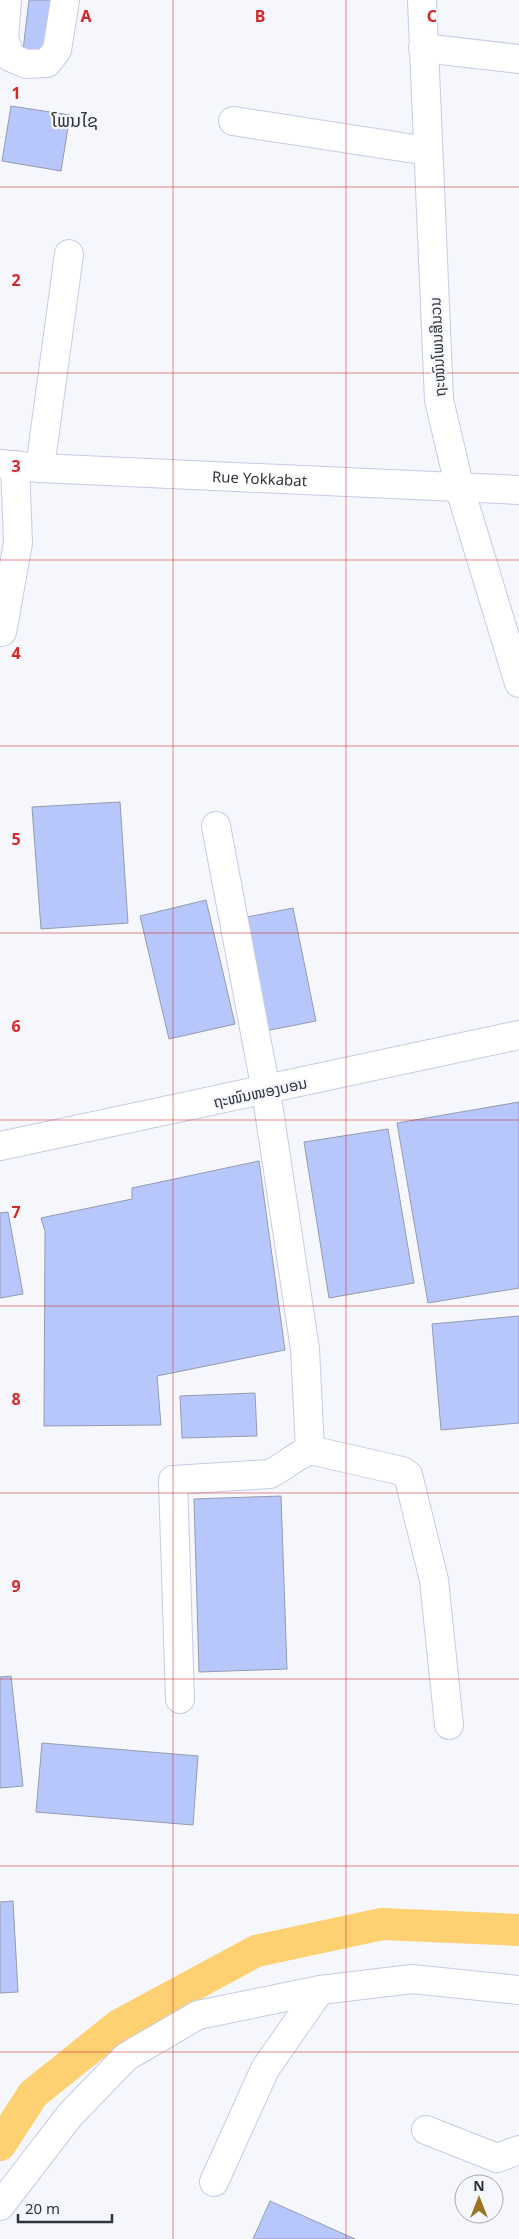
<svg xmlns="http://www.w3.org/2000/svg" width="519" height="2239" font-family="'Noto Sans','Noto Sans Lao',sans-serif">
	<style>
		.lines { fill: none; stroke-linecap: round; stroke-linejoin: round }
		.canal { stroke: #fdd071; stroke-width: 32 }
		.building { fill: #b7c7fb; stroke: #949baf }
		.minor-casing { stroke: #c5cce2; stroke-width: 30 }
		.minor { stroke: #fff; stroke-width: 28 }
		.grid { fill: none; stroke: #d62828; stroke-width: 1; stroke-opacity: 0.55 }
		.labels { text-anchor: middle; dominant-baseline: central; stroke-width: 4.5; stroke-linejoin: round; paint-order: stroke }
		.street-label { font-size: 15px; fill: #31333c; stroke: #f5f7fc }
		.quarter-label { font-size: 18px; fill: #31333c; stroke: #f5f7fc }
		.grid-label { font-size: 16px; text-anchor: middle; font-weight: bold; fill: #d62828; stroke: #f5f7fc; stroke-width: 4.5; stroke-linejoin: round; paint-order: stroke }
	</style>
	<rect width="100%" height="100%" fill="#f5f7fc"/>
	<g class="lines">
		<path class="canal" d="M0,2145L33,2094L119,2025L256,1951L382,1924L519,1930"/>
	</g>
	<path class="building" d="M29,0H52L46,52L23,50Z
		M11,106L70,115L61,171L2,161Z
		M120,802L128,923L41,929L32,807Z
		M206,900L235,1024L169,1039L140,916Z
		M293,908L316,1021L260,1032L237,919Z
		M519,1102V1288L428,1303L397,1123Z
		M388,1129L414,1283L329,1298L304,1142Z
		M259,1161L285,1350L157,1376L161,1425L44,1426L45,1231L41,1218L132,1199V1188Z
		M8,1212L23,1294L0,1298V1213Z
		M519,1316V1423L441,1430L432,1324Z
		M255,1393L257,1436L182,1438L180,1396Z
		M281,1496L287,1669L199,1672L194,1499Z
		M11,1676L23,1786L0,1788V1677Z
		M42,1743L198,1756L193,1825L36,1812Z
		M13,1901L18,1992L0,1993V1902Z
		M270,2201L355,2239H253Z"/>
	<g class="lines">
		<g class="minor-casing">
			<g id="minor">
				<path d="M7,0L4,37L10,57L26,64L47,63L57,50L65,0"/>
				<path d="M422,0L439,400L460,489L519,683"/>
				<path d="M423,48L519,59"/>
				<path d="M233,121L428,151"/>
				<path id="s1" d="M0,464L40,468L519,490"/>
				<path d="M40,468L69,254"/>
				<path d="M2,632L18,543L15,465"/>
				<path d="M216,826L266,1091L305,1349L310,1450L402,1471L408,1475L434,1580L449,1725"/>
				<path d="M0,1146L519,1035"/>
				<path d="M180,1699L173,1480L270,1474C284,1467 295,1456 310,1450"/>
				<path d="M426,2130L497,2158L519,2150"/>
				<path d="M214,2182L265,2069L320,1990"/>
				<path d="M0,2206L70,2115L126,2057L198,2015L320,1990L412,1979L519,1990"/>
			</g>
		</g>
		<use href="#minor" class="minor"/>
	</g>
	<path class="grid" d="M173,0V2239M346,0V2239M0,187H519M0,373H519M0,560H519M0,746H519M0,933H519M0,1120H519M0,1306H519M0,1493H519M0,1679H519M0,1866H519M0,2052H519"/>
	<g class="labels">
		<g class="street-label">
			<text transform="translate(437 347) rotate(-93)">ຖະໜົນໂພນສີນວນ</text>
			<text stroke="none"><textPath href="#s1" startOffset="260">Rue Yokkabat</textPath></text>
			<text transform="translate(260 1092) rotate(-12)">ຖະໜົນໜອງບອນ</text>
		</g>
		<g class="quarter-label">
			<text x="75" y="120">ໂພນໄຊ</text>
		</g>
	</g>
	<g class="grid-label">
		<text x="86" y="22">A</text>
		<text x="260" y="22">B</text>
		<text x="432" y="22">C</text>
		<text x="16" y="99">1</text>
		<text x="16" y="286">2</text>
		<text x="16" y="472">3</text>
		<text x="16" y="659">4</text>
		<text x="16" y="845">5</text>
		<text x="16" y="1032">6</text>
		<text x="16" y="1218">7</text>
		<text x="16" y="1405">8</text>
		<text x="16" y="1592">9</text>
	</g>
	<g transform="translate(479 2199)"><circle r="24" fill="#f5f7fc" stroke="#a7a9af"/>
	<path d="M0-4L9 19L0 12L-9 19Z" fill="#997520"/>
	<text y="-8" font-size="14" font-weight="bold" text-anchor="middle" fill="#31333c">N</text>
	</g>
	<path d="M18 2214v8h94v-8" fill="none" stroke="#31333c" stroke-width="2.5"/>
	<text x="25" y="2214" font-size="15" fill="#31333c" stroke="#f5f7fc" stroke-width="4" paint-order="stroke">20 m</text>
</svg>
